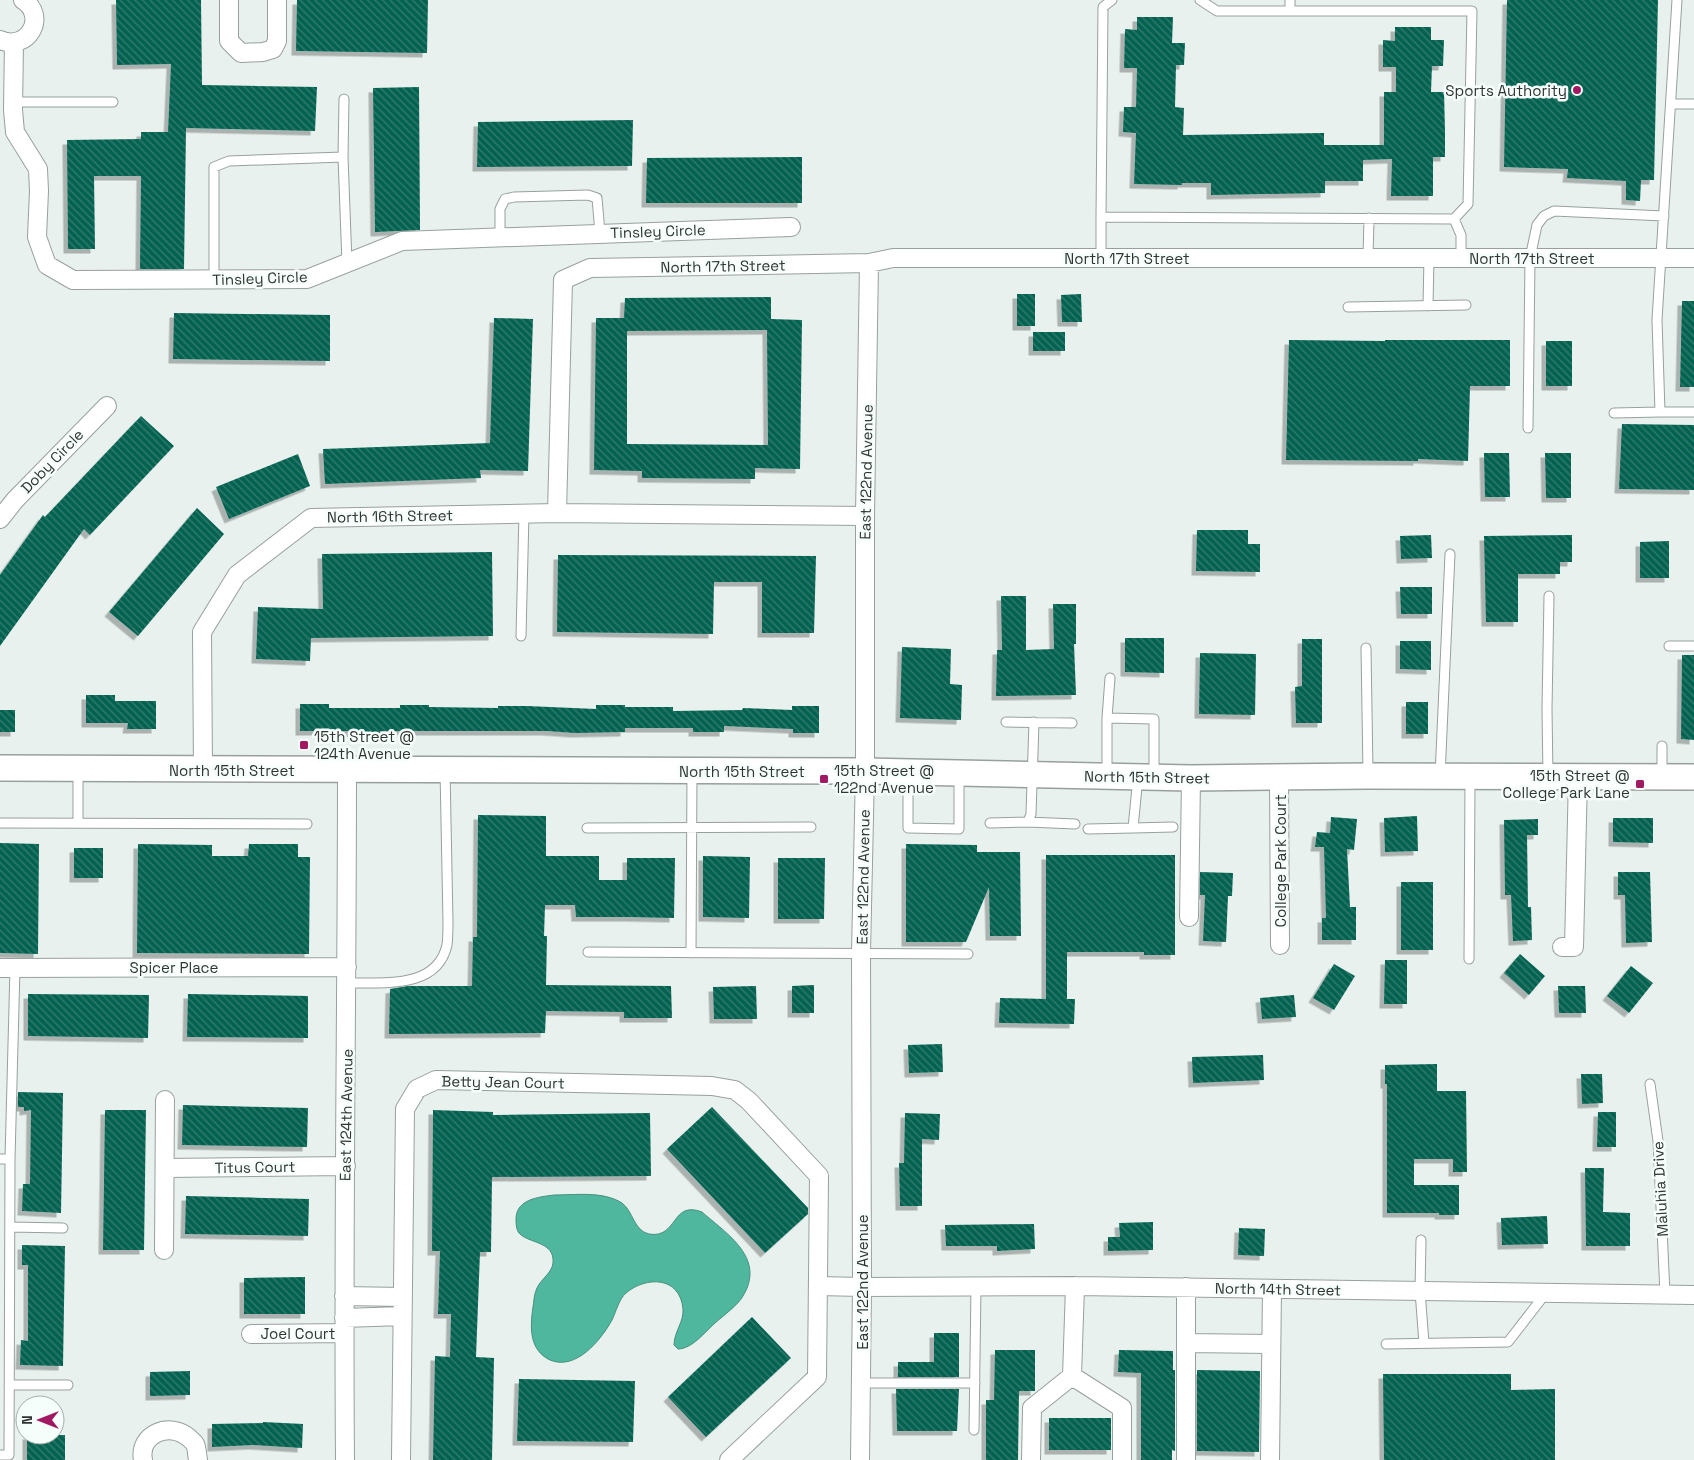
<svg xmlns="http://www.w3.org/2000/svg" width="1694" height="1460" font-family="'Space Grotesk',sans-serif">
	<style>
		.water { fill: #4fb79d; stroke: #46907d }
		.building { fill: url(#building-back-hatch); fill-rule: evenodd; filter: url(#shadow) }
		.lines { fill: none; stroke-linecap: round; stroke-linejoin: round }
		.lane-casing { stroke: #98a09d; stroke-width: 11 }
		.street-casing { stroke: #98a09d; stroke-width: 20 }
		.secondary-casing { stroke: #98a09d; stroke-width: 28 }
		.lane { stroke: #fff; stroke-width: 9 }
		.street { stroke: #fff; stroke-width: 18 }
		.secondary { stroke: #fff; stroke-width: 25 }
		.poi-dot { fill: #a21963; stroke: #f6fefb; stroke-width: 2 }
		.labels { text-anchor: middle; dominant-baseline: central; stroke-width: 5; stroke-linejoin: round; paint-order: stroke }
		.poi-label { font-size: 15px; fill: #303432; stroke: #f6fefb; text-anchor: end }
		.street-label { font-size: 15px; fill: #303432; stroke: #f6fefb }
	</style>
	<defs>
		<pattern id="building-back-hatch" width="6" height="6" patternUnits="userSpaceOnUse" patternTransform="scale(1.25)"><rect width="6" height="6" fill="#066351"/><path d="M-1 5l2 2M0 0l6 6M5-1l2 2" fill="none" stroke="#357b6d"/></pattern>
		<filter id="shadow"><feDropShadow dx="-4.5" dy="4.5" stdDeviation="0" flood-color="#0004"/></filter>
	</defs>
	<rect width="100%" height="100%" fill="#e8f1ee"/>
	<path class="water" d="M554,1195C576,1195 603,1191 622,1203C633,1211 634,1231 649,1234C678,1239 671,1200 702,1212C727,1234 766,1258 743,1296C738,1305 723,1316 715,1323C705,1332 692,1349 678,1349L674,1345C674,1332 684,1322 683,1309C680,1276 646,1276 626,1293C619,1299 616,1312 612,1320C601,1340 576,1371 550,1360C529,1350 530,1327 533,1307C534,1301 534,1294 537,1288C541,1279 552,1273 553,1263C555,1241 529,1244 519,1233C516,1229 516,1223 516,1218C517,1199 539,1197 554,1195Z"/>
	<path class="building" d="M116,0H201L202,85L317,87L315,131L186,128L184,269H140L141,176H94L95,249H68L67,140L141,139V132H168L171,64L117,65Z
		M297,0H428L427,53L296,51Z
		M1507,0H1658L1654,180H1641L1640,201L1626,200V181L1567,178L1568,169L1504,167Z
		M1137,17H1173L1172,43H1185L1184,65H1176L1175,107L1184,108L1183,135L1324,133V145H1384V92H1396V67H1383V40L1395,41V27H1431V40H1444L1443,66H1432L1431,92H1444L1445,131V157H1433V196H1391L1392,159L1363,160V181H1325V193L1211,195V183H1182V185L1134,184L1136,133L1123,132L1124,107H1136L1137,68H1124L1125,29L1137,30Z
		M419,87L420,230L375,232L373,88Z
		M633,120L632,166L477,167L478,122Z
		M802,157V203H646L647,158Z
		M1017,294H1035V326H1017Z
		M1081,294L1082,322H1062L1061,295Z
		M771,297V319L802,320L800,469L755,468V479L642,478V471L594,470L596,318H624L625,298ZM767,330L768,445L627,444V331Z
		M1682,301H1694V387H1680Z
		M174,313L330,315V361L173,359Z
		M494,318L533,319L528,471L480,470L481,478L325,484L323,449L490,443Z
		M1033,332H1065V351H1033Z
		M1289,340L1385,341V340H1510V386H1470L1468,461L1418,459V461L1286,460Z
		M1546,341H1572V386H1546Z
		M141,416L174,446L90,535L84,529L0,646V575L43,515L45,517Z
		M1622,424L1694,425V490L1619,489Z
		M1484,453H1509L1510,497H1485Z
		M1545,453H1571V498H1546Z
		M298,454L310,486L229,519L216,487Z
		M197,508L224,534L138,636L109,612Z
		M1197,530H1248V544H1260V572L1196,571Z
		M1431,535L1432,558L1401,559L1400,536Z
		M1572,535V562H1560V574H1518V622H1486L1484,536Z
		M1669,541V578H1640V542Z
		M492,552L493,636L311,638L310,661L256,659L258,607L323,609L322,554Z
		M558,555L816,556L814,633H762V582H714L713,634L557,632Z
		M1400,587H1432V614H1401Z
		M1001,596H1026V650L1054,649L1053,604H1076V644H1074L1076,695L996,696L997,650H1002Z
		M1125,638H1164V673L1125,672Z
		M1302,639H1322V723H1296L1295,687L1302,686Z
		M1400,641H1431V670L1400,669Z
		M902,647L951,649L950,684L962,685L961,720L900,718Z
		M1200,653L1256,654L1255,715L1199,714Z
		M1682,655H1694V740L1681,739Z
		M86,695H115V701H156V729H127L128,723H86Z
		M1406,702H1428V734H1406Z
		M300,704H329V708H400V705H429V707L498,708V706H527L596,709V705H625V707H673V711L742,710L743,708L792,710V706H819V733H793V729L724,726V732H693V728H625V732L575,733L547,731H380V733H351V731H300Z
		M0,710H15V732H0Z
		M478,815L546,816V856H599V880H627V858H675L674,918L628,917H576L575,905H545L544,936H547L546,985L671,986L672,1018H624V1012L546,1011L545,1033L389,1034L390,989L408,986H472L473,937H477Z
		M1417,816L1418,851L1385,852L1384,818Z
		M1331,817L1357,819L1354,850L1347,849L1350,907H1356V940H1322V918H1326L1324,847H1315L1317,832L1330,833Z
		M1613,818H1653V843L1613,842Z
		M1538,819V835H1527L1528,907H1531L1532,940L1513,941L1511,895H1505L1504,820Z
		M0,843L39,844L38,954L0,953Z
		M138,844L212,845V856H248L249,844H298V857H310L309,954L137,953Z
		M906,844L977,845V852H1020L1021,936H990L989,887L966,942H906Z
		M74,848H103V878H74Z
		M1046,855H1175V955H1144V952H1067V999H1075L1074,1024L999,1023L1000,998L1046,999Z
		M703,856L750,857L749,918L703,917Z
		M778,858H825L824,919H778Z
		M1200,872L1233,873L1232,896H1228L1226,942L1203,941L1205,895H1200Z
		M1618,872H1650L1652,942L1626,943L1625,895H1618Z
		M1401,882H1433V950H1401Z
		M1520,954L1545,976L1529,995L1504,973Z
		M1385,960H1407V1004H1384Z
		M1334,964L1355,976L1334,1010L1313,998Z
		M1631,966L1653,983L1629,1013L1607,996Z
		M814,985V1013H792V986Z
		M756,986L757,1019H714L713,987Z
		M1558,986H1585L1586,1013H1559Z
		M28,994L149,995L148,1038L28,1036Z
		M188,994L308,996V1038L187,1037Z
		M1294,995L1296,1017L1262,1019L1260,998Z
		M942,1044L943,1072L909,1073L908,1045Z
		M1263,1055L1264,1080L1193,1083L1192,1057Z
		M1437,1064V1091H1466L1467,1172H1453V1159H1414V1185H1459V1215H1439V1213H1387V1084H1385V1065Z
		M1581,1074H1602L1603,1103L1582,1104Z
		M18,1092L63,1093L61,1213L22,1211L23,1184H30L31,1110L24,1111V1107H18Z
		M183,1105L308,1108L307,1147L182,1145Z
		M712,1107L808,1208V1214L765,1253L667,1149Z
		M105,1110H146L144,1250H103Z
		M433,1110L493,1112V1115L650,1113L651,1176L492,1177L491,1252H480L476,1357L494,1358L492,1460H433L435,1356L450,1357L451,1314H438L440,1251H432Z
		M1598,1112H1616V1147H1597Z
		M905,1113L940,1114L939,1140L922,1139V1206H900L899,1163H904Z
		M1585,1168H1604L1603,1212L1630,1213V1246H1586Z
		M186,1196L309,1199L308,1236L185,1234Z
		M1547,1216L1548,1244L1502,1245L1501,1218Z
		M1153,1222V1250L1108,1251V1237H1120L1119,1223Z
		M1034,1224L1035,1249L997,1251V1246H946L945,1225Z
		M1239,1228L1265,1229L1264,1256L1238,1255Z
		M22,1245L65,1246L63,1366L20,1365L21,1340L28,1341V1265H22Z
		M305,1277V1314H244V1278Z
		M752,1317L791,1358L706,1437L668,1397Z
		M934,1333H959V1377H898V1362H934Z
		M995,1350H1035V1391H1019L1018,1460H986V1400H994Z
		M1119,1350L1173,1351V1370H1175V1451L1172,1450V1460H1141V1373L1118,1372Z
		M1197,1370L1260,1371L1259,1452L1197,1451Z
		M190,1371V1395L150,1396V1372Z
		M1383,1374H1511V1390L1555,1389V1460H1384Z
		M519,1379L635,1381L633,1442L517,1441Z
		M896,1389H959L957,1431H897Z
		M1049,1418H1111V1450H1049Z
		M263,1422L303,1424L302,1448L253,1445L212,1447V1424L263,1423Z
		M27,1435H65V1460H27Z"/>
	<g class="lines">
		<g class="lane-casing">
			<path id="lane" d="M1112,0L1103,7L1101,217L1454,219L1468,204L1472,11H1217L1200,0
				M1290,0V11
				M1677,0L1657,320L1660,412H1694
				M13,102H113
				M1671,104H1694
				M343,157L344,99
				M1454,219L1461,235V258
				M500,237V209L505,199L514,197L588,195L597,198L600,233
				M1101,258V217
				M1368,258L1369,218
				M214,280V167L229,161L343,157L347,263
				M1428,306L1429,258
				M1348,307L1466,305
				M1614,413L1660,412
				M1528,428L1530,258L1537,225L1544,216L1554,211L1664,216
				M521,636L524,513
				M1669,646H1694
				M1366,648L1368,773
				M1107,718L1110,678
				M1006,722L1072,723
				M1662,746V775
				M78,769V822
				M908,774V828L959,829V774
				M1107,775V718L1154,719V777
				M1440,776L1450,554
				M1548,776L1547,709L1549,596
				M1028,822L1075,824
				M0,823L307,824
				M990,823L1028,822L1031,814L1034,722
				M587,828L811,827
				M1133,828L1173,827
				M1088,829L1133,828L1138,777
				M588,952L968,954
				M691,953L692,771
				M1469,959L1470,779
				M347,983C382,982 437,990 447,945C448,938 448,929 448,922L445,770
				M1650,1084L1658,1141L1665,1294
				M0,1159H10L9,1455H0
				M10,1159L15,968
				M10,1227L63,1228
				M1421,1240L1420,1291L1424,1343
				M1386,1344L1508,1342L1546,1293
				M861,1383H975
				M9,1385H68
				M974,1430L976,1287"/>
		</g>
		<g class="street-casing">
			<path id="street" d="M229,0V41L241,53L263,52L273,49L277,41V0
				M0,40C28,52 48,16 23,0
				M14,43L13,110L15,132L38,169L39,191L37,237L47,265L73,280L307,279L402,241L791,227
				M557,513L563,280L590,268L869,263L893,258H1694
				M0,519L15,500L107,406
				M203,770L202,632L237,575L311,518L557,513L865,516
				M1279,777L1280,945
				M1189,917L1191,778
				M1562,947H1574L1578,776
				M0,968L347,967
				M165,1168L346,1166
				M164,1250L165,1100
				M818,1286L862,1287L1075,1286L1694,1295
				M344,1296L402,1297
				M344,1318L402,1316
				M251,1334L344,1333
				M1186,1343L1271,1344
				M1072,1376L1122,1408V1460
				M143,1460C138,1434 170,1421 189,1438C191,1440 194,1442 195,1444C197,1448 197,1455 198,1460
				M345,1460C343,1230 347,1000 347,770
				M401,1460L405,1109L417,1089L436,1080L712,1086L735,1090L749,1101L819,1176L817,1377L729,1460
				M860,1460L862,1287L861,953L865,771V516L869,263
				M1031,1460L1032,1408L1072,1376L1075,1286
				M1186,1460V1287
				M1270,1460L1272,1289"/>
		</g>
		<g class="secondary-casing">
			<path id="secondary" d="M0,768L865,771L1191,778L1368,776L1694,777"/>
		</g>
		<use href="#lane" class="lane"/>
		<use href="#street" class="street"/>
		<use href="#secondary" class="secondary"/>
	</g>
	<g class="poi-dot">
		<circle cx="1577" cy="90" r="5"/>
		<rect x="299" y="740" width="10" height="10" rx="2.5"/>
		<rect x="819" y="774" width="10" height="10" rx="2.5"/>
		<rect x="1635" y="779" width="10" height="10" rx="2.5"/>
	</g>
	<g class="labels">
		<g class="poi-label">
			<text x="1567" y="90">Sports Authority</text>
			<text x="314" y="736" text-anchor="start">15th Street @<tspan x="314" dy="17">124th Avenue</tspan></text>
			<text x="834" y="770" text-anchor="start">15th Street @<tspan x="834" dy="17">122nd Avenue</tspan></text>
			<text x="1630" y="775">15th Street @<tspan x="1630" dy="17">College Park Lane</tspan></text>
		</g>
		<g class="street-label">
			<text transform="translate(658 231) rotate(-2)">Tinsley Circle</text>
			<text x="1127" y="258">North 17th Street</text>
			<text x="1532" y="258">North 17th Street</text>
			<text transform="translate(723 266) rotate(-1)">North 17th Street</text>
			<text transform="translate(260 278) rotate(-2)">Tinsley Circle</text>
			<text transform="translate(52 461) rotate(-46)">Doby Circle</text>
			<text transform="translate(866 472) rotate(-89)">East 122nd Avenue</text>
			<text transform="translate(390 516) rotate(-1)">North 16th Street</text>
			<text x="232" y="770">North 15th Street</text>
			<text x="742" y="771">North 15th Street</text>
			<text transform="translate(1147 777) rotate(1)">North 15th Street</text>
			<text transform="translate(1280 861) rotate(-90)">College Park Court</text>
			<text transform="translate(863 877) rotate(-89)">East 122nd Avenue</text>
			<text x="174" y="967">Spicer Place</text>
			<text transform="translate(503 1082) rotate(1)">Betty Jean Court</text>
			<text transform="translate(346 1115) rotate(-89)">East 124th Avenue</text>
			<text transform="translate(255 1167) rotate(-1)">Titus Court</text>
			<text transform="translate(1660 1189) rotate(-93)">Maluhia Drive</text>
			<text transform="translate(862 1282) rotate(-90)">East 122nd Avenue</text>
			<text transform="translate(1278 1289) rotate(1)">North 14th Street</text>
			<text x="298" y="1333">Joel Court</text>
		</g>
	</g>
	<g transform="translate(40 1420) rotate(270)"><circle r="24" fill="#f6fefb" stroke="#a7adab"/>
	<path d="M0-4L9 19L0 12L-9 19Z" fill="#a21963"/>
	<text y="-8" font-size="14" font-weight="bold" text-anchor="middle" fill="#303432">N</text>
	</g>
</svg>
